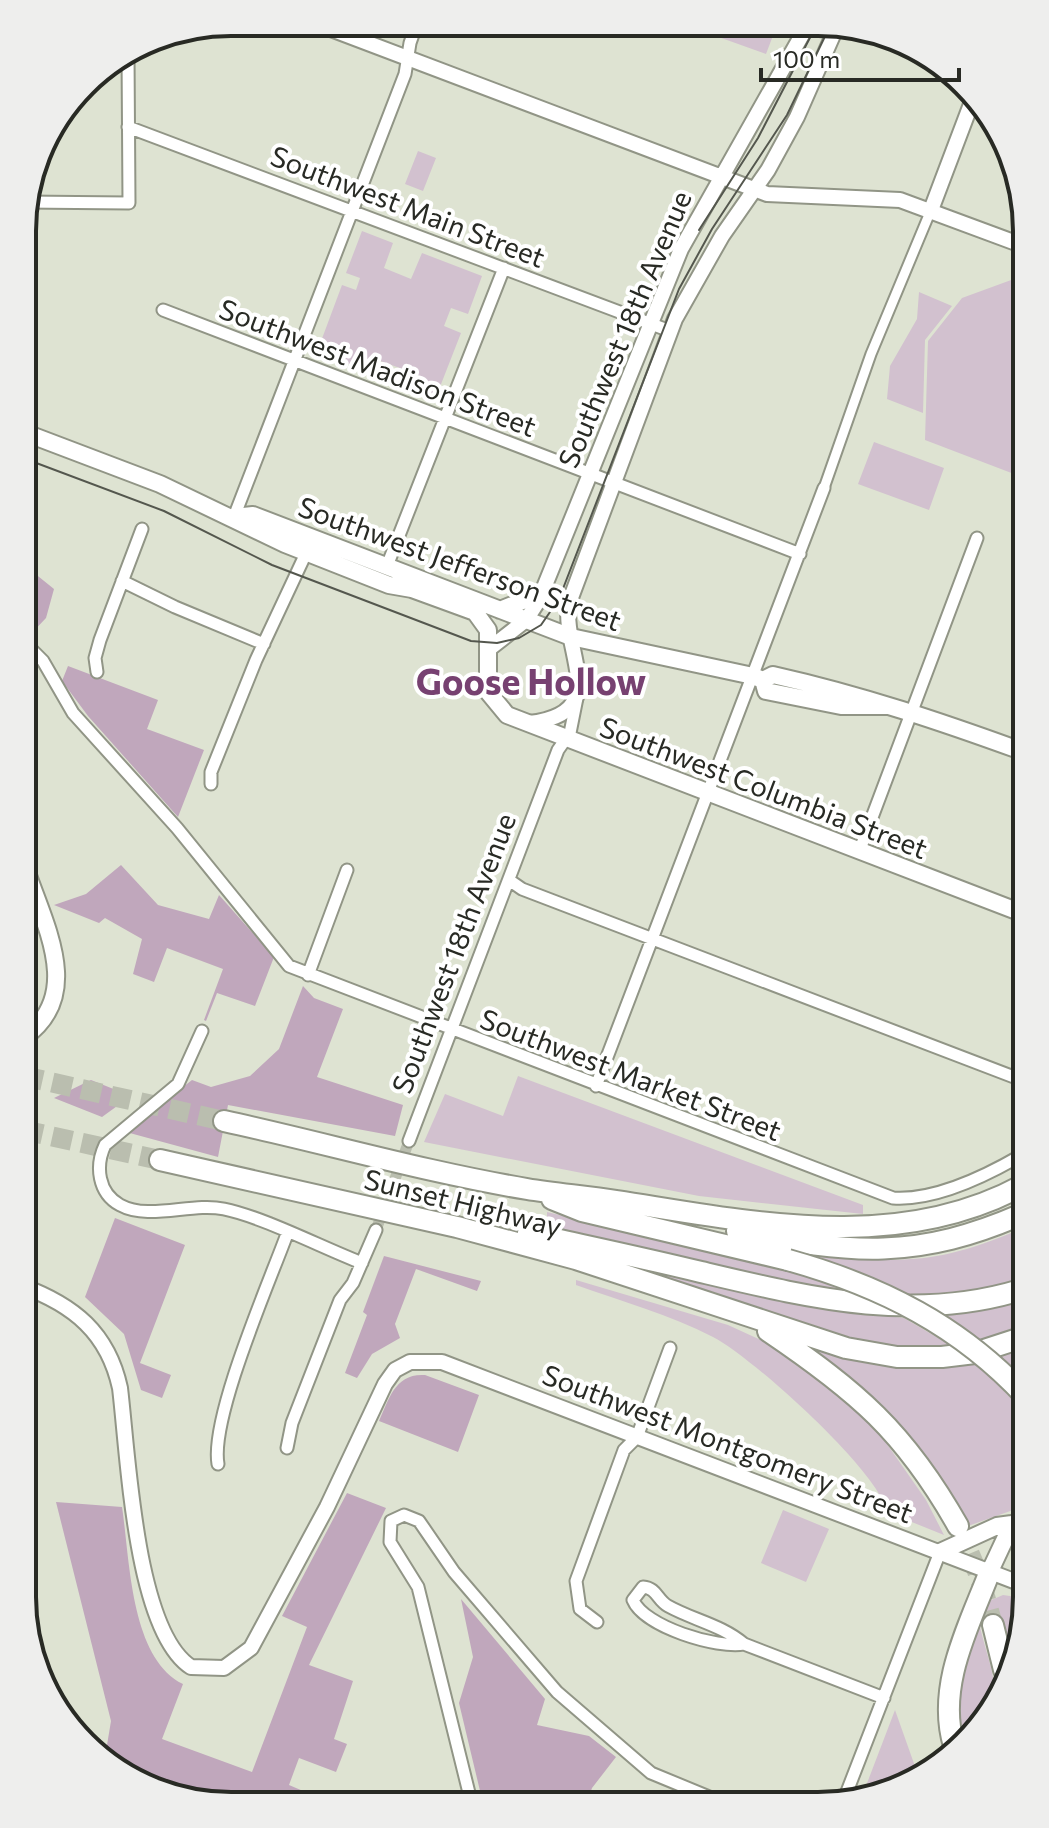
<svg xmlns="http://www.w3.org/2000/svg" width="1049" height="1828" font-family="Commissioner,sans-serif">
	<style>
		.green { fill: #d2c1cf }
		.forest { fill: #c0a7bc }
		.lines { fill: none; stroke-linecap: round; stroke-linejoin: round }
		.minor-tunnel { stroke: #babeaf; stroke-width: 11; stroke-dasharray: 11 5.5; stroke-linecap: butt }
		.motorway-tunnel { stroke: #babeaf; stroke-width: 20; stroke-dasharray: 20 10; stroke-linecap: butt }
		.pedestrian-casing { stroke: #919586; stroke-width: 13 }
		.minor-casing { stroke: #919586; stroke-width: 15 }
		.tertiary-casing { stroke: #919586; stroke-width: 18 }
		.secondary-casing { stroke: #919586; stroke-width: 20 }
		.motorway-casing { stroke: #919586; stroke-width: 24 }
		.pedestrian { stroke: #fff; stroke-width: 9 }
		.minor { stroke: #fff; stroke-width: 11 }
		.tertiary { stroke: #fff; stroke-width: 14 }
		.secondary { stroke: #fff; stroke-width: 16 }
		.motorway { stroke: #fff; stroke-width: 20 }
		.tram { stroke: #54574e; stroke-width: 2 }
		.motorway-bridge-casing { stroke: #919586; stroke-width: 24; stroke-linecap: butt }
		.motorway-bridge { stroke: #fff; stroke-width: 20 }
		.labels { text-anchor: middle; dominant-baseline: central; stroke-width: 8; stroke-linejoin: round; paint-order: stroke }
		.street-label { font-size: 28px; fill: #282a24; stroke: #fff }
		.district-label { font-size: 36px; font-weight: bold; fill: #774171; stroke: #fff }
		.rim { fill: none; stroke: #282a24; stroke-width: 4 }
	</style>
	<rect width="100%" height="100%" fill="#dee3d2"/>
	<path class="green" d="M685,25H777L766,54Z
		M418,151L436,158L423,191L405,184Z
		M362,231L393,243L384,268L411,279L422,253L482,276L468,314L451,308L444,326L461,333L436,397L414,388L419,375L375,359L369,372L317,352L342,285L356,290L360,278L346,273Z
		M1022,276L1027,278V479L925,440L928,341L962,298Z
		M919,292L952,306L925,340L923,413L887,399L890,366L917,319Z
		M874,442L944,468L929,510L858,484Z
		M518,1076L863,1205V1214L699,1196L424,1142L445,1094L503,1116Z
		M547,1212L777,1267L876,1300L547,1230Z
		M1027,1226V1280L925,1304L864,1275L790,1252L791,1248C890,1265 933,1268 1027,1226Z
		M639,1266L815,1308L904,1318L952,1346L885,1350L775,1319L717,1293L638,1271Z
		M576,1280L728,1325L774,1346L866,1414L926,1500L944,1535L887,1512C880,1472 752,1357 713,1337C670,1315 621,1301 576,1285Z
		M1027,1296V1326L979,1341L941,1314L981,1309Z
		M817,1347L975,1361L1027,1415V1505L968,1526C920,1445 893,1410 815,1355Z
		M1027,1347V1385L996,1355Z
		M783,1510L829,1529L806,1582L761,1563Z
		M1003,1595L1017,1597L1018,1634L1010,1656L1002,1621L980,1627C992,1678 1012,1704 962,1739L956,1703L969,1648L989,1601Z
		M895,1710L917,1772L885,1795L861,1799Z"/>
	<path class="forest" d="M23,564L54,589L46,618L28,637L23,633Z
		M68,666L158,700L147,729L204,750L178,817L88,716L62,681Z
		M121,865L158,905L209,919L219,895L274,957L255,1006L217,993L206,1021L204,1020L223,969L167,948L154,982L133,974L142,939L105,918L99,923L54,905L86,894Z
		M303,986L314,998L343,1009L317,1077L403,1105L395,1136L228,1105L218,1157L126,1132L192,1080L211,1087L250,1076L279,1049Z
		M91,1080L131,1096L102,1117L54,1098Z
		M115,1218L185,1245L140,1363L171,1375L162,1398L141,1390L124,1334L85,1297Z
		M384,1256L481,1281L477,1291L416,1269L395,1324L400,1338L372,1354L357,1378L345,1373L367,1315L363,1312Z
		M425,1375L479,1395L458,1452L379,1421C389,1399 395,1373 425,1375Z
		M347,1493L386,1508L309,1665L353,1681L334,1739L347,1744L336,1772L299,1758L289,1785L336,1805L204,1804L104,1763L111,1721L56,1502L122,1507C130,1559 130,1658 183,1684L162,1739L252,1772L307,1627L282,1616Z
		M461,1599L545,1699L537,1725L589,1736L616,1757L592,1788L586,1805H487L481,1795L459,1703L473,1657Z"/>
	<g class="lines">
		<path class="minor-tunnel" d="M376,1230L409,1141"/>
		<path class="motorway-tunnel" d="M23,1076L224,1121
			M23,1130L160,1160
			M958,1526L980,1578L993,1625"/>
		<g class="pedestrian-casing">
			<path id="pedestrian" d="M824,488L871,354L931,210"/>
		</g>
		<g class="minor-casing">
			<path id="minor" d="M128,127L670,331
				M24,202L129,203L128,53
				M163,310L800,554
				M234,517L405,74L410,43L417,23
				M387,566L504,268
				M122,581L175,607L264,644
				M23,641L43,661L73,713L177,828L289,966L893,1198C936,1201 990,1174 1027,1152
				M97,672L95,658L100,640L142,529
				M211,784V772L256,660L308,549
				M859,852L977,538
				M509,880L522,889L1027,1082
				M308,975L347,870
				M202,1031L178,1084L105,1145C95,1166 98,1193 120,1205C149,1221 192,1202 224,1209C263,1217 323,1248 362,1263
				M596,1086L824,488
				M409,1141L558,750L570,733L577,698
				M287,1448L292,1423L340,1300L353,1283L376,1230
				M218,1464C210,1418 269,1283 287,1234
				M643,1587C657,1588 657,1600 668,1606C693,1620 722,1625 744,1644C718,1649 644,1627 633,1600Z
				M597,1622L580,1609L576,1581L624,1450L637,1437L670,1348
				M744,1644L884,1698
				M843,1802L940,1552
				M472,1805L418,1587L390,1542L391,1521L404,1515L419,1521L454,1572L557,1692L651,1773L731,1806"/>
		</g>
		<g class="tertiary-casing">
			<path id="tertiary" d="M315,23L767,194L900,200L1027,247
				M931,210L973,99
				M489,649L526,620L539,600L681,249L807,26
				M529,723C614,713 561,652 569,603L675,319L722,236L768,170L797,117L837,26
				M22,1286C74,1305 108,1333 120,1388C128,1453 135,1631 191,1667L224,1668L251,1648L327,1507L385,1384L395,1370L410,1362H442L1027,1586"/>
		</g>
		<g class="secondary-casing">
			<path id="secondary" d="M23,432L160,484L285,544L389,585L412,589L475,612L488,630V692L507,715L1027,915
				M234,517L253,515L571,637L753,676L763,680L766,691L841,706H888
				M500,610L542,593
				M763,680L773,675C862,695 942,722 1027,753
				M23,1038C87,994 42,921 23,861
				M940,1552L997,1526L1012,1524
				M990,1571L1012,1524L1027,1519"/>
		</g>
		<g class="motorway-casing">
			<path id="motorway" d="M224,1121C325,1143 425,1172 527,1189C556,1194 587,1196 617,1201C753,1222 899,1255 1027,1183
				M160,1160L457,1227L576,1259L846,1348L897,1357H942L975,1353L1027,1336
				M552,1199L582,1211L788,1260
				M737,1231C851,1254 917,1261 1027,1212
				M528,1233C586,1246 644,1258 701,1272C811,1298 916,1324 1027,1288
				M768,1331C857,1391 905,1432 958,1526
				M993,1625L1004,1670
				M954,1746C936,1686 969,1626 990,1571"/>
		</g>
		<use href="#pedestrian" class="pedestrian"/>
		<use href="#minor" class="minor"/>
		<use href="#tertiary" class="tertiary"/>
		<use href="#secondary" class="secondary"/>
		<use href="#motorway" class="motorway"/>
		<path class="tram" d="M699,230L758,138L816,26
			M23,458L164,511L272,565L471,641L497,643L519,638L541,625L559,599L679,289L712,229L787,115L830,26"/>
		<g class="motorway-bridge-casing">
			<path id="motorway-bridge" d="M788,1260C881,1286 961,1326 1027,1398"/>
		</g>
		<use href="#motorway-bridge" class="motorway-bridge"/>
	</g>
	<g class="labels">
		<g class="street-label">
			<text transform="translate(408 206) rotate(21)">Southwest Main Street</text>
			<text transform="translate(624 329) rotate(-67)">Southwest 18th Avenue</text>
			<text transform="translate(378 367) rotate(21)">Southwest Madison Street</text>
			<text transform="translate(460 563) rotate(20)">Southwest Jefferson Street</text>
			<text transform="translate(764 787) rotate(21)">Southwest Columbia Street</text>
			<text transform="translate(453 953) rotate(-69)">Southwest 18th Avenue</text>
			<text transform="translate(631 1074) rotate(21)">Southwest Market Street</text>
			<text transform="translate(463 1202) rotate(14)">Sunset Highway</text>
			<text transform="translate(728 1443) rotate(21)">Southwest Montgomery Street</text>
		</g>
		<g class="district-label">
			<text x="531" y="680">Goose Hollow</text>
		</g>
	</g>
	<path d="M0 0H1049V1828H0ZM231 36H818A195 195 0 0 1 1013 231V1597A195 195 0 0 1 818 1792H231A195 195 0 0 1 36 1597V231A195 195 0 0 1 231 36Z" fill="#eeeeed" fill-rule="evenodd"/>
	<path class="rim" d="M231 36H818A195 195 0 0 1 1013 231V1597A195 195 0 0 1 818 1792H231A195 195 0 0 1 36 1597V231A195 195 0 0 1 231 36Z"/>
	<path d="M761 68v12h198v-12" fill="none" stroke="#282a24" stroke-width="4"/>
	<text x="773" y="68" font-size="24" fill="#282a24" stroke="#ffffff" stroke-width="6" paint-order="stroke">100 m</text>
</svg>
